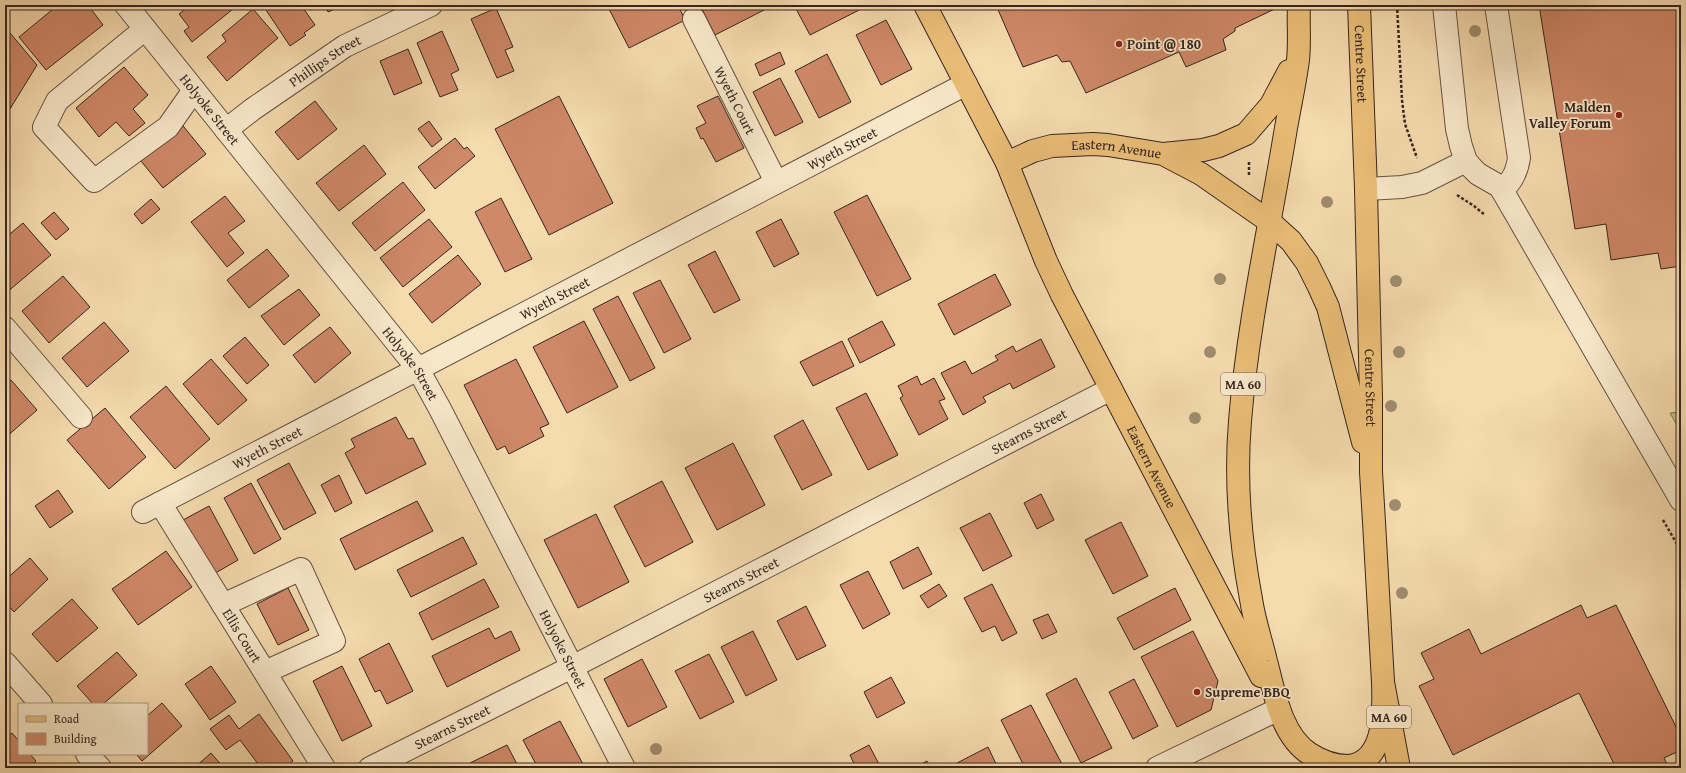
<svg xmlns="http://www.w3.org/2000/svg" width="1686" height="773" font-family="'Gentium Book Plus',serif">
	<style>
		.green { fill: #bfbf89; stroke: #7a7254 }
		.building { fill: #cf8868; stroke: #36251f }
		.lines { fill: none; stroke-linecap: round; stroke-linejoin: round }
		.minor-casing { stroke: #665243; stroke-width: 24 }
		.major-casing { stroke: #36251f; stroke-width: 24 }
		.path { stroke: #36251f; stroke-width: 2.5; stroke-dasharray: 3 2; stroke-linecap: butt }
		.minor { stroke: #f8e8ca; stroke-width: 22 }
		.major { stroke: #eabe77; stroke-width: 22 }
		.tree { fill: #9f8c6e }
		.poi-dot { fill: #8f2418; stroke: #f8e8ca; stroke-width: 1.5 }
		.labels { text-anchor: middle; dominant-baseline: central; stroke-width: 3.5; stroke-linejoin: round; paint-order: stroke }
		.shield { fill: #f8e8ca; stroke: #706052; stroke-width: 1 }
		.shield-label { font-size: 13px; font-weight: bold; fill: #36251f }
		.poi-label { font-size: 14px; font-weight: bold; fill: #36251f; stroke: #f8e8ca; text-anchor: start }
		.street-label { font-size: 14px; fill: #36251f; stroke: #f8e8ca }
	</style>
	<rect width="100%" height="100%" fill="#f5dbae"/>
	<filter id="stains"><feTurbulence type="fractalNoise" baseFrequency=".005" numOctaves="4"/><feColorMatrix values="0 0 0 0 .2 0 0 0 0 .09 0 0 0 0 .02 0 0 0 .5 -.17"/></filter>
	<radialGradient id="worn" r=".72"><stop offset=".6" stop-color="#630" stop-opacity="0"/><stop offset="1" stop-color="#630" stop-opacity=".3"/></radialGradient>
	<path class="green" d="M1681,412V432L1670,413Z"/>
	<path class="building" d="M58,5H88L103,25L46,70L19,37Z
		M190,5H238L192,42L184,31L189,27L179,14Z
		M267,5H301L315,25L304,33L306,35L290,46L264,7Z
		M325,5H344L328,12Z
		M617,5H678L685,20L629,48L609,9Z
		M700,5H774L715,35Z
		M799,5H869L810,35L795,7Z
		M996,5H1283L1235,28V31L1223,39L1226,50L1186,67L1179,52L1086,93L1070,61L1062,62L1057,55L1023,67Z
		M1539,5H1681V266L1661,269L1658,253L1611,260L1606,224L1575,229Z
		M496,8L513,47L505,50L514,71L497,78L471,19Z
		M253,9L278,38L227,81L207,57L226,41L222,35Z
		M886,20L912,69L881,85L856,35Z
		M5,27L37,65L5,117Z
		M442,31L459,70L451,74L458,90L440,97L417,43Z
		M408,49L422,83L394,95L380,61Z
		M780,52L785,64L760,76L755,64Z
		M827,54L851,102L819,118L795,71Z
		M124,67L148,95L133,109L145,123L129,136L116,122L99,137L76,108Z
		M780,78L803,122L775,136L753,92Z
		M559,96L613,203L549,235L495,129Z
		M718,96L744,148L716,162L703,138L701,139L696,128L706,123L697,106Z
		M315,101L337,129L298,160L275,132Z
		M179,121L206,154L163,188L136,155Z
		M429,121L442,139L432,147L418,129Z
		M455,138L464,149L467,147L475,156L435,189L418,167Z
		M364,145L386,174L339,211L316,183Z
		M403,182L425,210L375,251L352,223Z
		M867,195L911,279L877,296L834,212Z
		M225,196L245,221L228,233L244,253L227,267L191,222Z
		M501,198L532,259L505,272L475,212Z
		M151,199L160,209L142,224L134,214Z
		M54,212L69,229L56,240L41,223Z
		M429,219L452,247L403,287L380,258Z
		M781,219L799,254L774,267L756,232Z
		M23,223L51,255L6,293L5,292V238Z
		M267,249L289,276L249,308L227,280Z
		M715,251L740,300L714,313L688,265Z
		M458,255L481,284L432,323L409,294Z
		M995,274L1011,305L954,335L938,304Z
		M63,276L90,307L49,343L22,311Z
		M660,280L691,339L664,353L633,293Z
		M299,289L320,315L284,345L261,316Z
		M618,296L655,368L630,381L593,309Z
		M584,321L618,387L567,413L533,347Z
		M882,321L895,345L860,363L848,339Z
		M104,322L129,351L87,387L62,358Z
		M330,327L351,353L315,383L293,355Z
		M245,337L269,365L247,384L223,356Z
		M1041,339L1055,367L1013,389L1010,383L983,397L986,402L963,415L941,373L965,361L972,374L998,360L995,356L1013,346L1016,352Z
		M842,341L854,366L813,386L800,362Z
		M211,359L247,400L218,425L183,384Z
		M516,359L549,424L540,428L544,436L509,454L505,446L497,450L464,385Z
		M917,376L921,385L934,378L945,399L939,401L948,419L919,435L900,398L903,396L898,386Z
		M11,380L37,410L5,438V385Z
		M166,386L210,439L175,469L130,417Z
		M866,393L898,455L868,470L836,408Z
		M105,408L146,457L109,489L67,440Z
		M396,417L408,439L413,438L426,464L366,494L345,453L355,447L351,439Z
		M803,420L832,475L802,490L774,436Z
		M733,443L765,505L717,530L685,468Z
		M289,463L316,513L284,530L257,480Z
		M339,475L352,503L335,512L321,485Z
		M662,481L693,542L645,567L614,506Z
		M251,483L281,539L254,554L224,498Z
		M58,490L73,512L50,528L35,506Z
		M1041,494L1054,520L1037,529L1024,503Z
		M417,501L433,531L355,570L340,539Z
		M209,506L238,560L212,575L183,520Z
		M990,513L1012,556L983,571L960,528Z
		M596,514L629,582L578,608L544,540Z
		M5,517L10,523L5,528Z
		M1121,522L1148,576L1113,594L1085,540Z
		M463,537L477,564L411,597L397,570Z
		M918,547L932,574L903,589L890,562Z
		M166,551L192,587L138,625L112,589Z
		M30,558L48,579L14,612L5,602V580Z
		M868,571L890,614L863,629L840,585Z
		M484,579L499,607L432,640L419,613Z
		M939,584L947,596L928,608L920,596Z
		M992,584L1017,633L1002,641L995,626L982,632L964,598Z
		M288,588L309,630L278,645L257,604Z
		M1175,588L1191,620L1134,650L1117,618Z
		M72,599L98,628L57,662L32,634Z
		M1581,605L1587,618L1616,605L1681,737V750L1664,758L1669,768H1616L1579,693L1453,755L1419,686L1434,679L1421,653L1469,629L1481,654Z
		M806,606L826,646L797,660L777,621Z
		M1048,614L1057,632L1042,639L1033,620Z
		M489,628L495,639L511,631L520,650L447,687L432,656Z
		M753,631L777,680L746,696L721,647Z
		M1193,631L1218,681L1211,710L1177,727L1141,657Z
		M389,643L413,691L387,704L380,690L375,692L359,659Z
		M117,652L137,675L103,704H93L77,686Z
		M709,654L734,702L700,719L675,671Z
		M642,659L667,707L628,727L604,679Z
		M211,666L236,702L210,720L185,684Z
		M342,666L372,726L342,741L313,681Z
		M891,677L905,703L877,718L864,692Z
		M1076,678L1112,748L1081,763L1046,694Z
		M1134,679L1158,726L1133,739L1109,692Z
		M162,703L182,726L142,761L136,754H147V716Z
		M1031,705L1064,768H1025L1001,720Z
		M259,714L293,761L283,768H261L240,740L226,750L210,729L229,715L239,729Z
		M560,721L585,768H538L523,740Z
		M12,733L19,741V754H30L36,761L29,768H5V739Z
		M507,745L519,768H473L470,763Z
		M869,745L881,768H856L850,755Z
		M988,747L998,768H960L957,763Z
		M211,753L224,768H194Z
		M927,761L931,768H914Z"/>
	<g class="lines">
		<g class="minor-casing">
			<g id="minor">
				<path id="s1" d="M126,5L418,369L440,409L624,768"/>
				<path d="M1444,5L1457,129L1461,146L1466,161L1472,168L1478,174L1499,186L1502,190L1681,500"/>
				<path d="M1496,5L1519,158C1517,171 1513,181 1502,190"/>
				<path id="s2" d="M694,19L776,182"/>
				<path d="M145,29L57,101L44,127L94,181L168,127L194,90"/>
				<path id="s3" d="M226,130L253,109L345,46L431,5"/>
				<path d="M1366,189L1402,187L1422,183L1466,161"/>
				<path d="M5,328L81,417"/>
				<path id="s4" d="M160,503L324,768"/>
				<path id="s5" d="M143,512L966,84"/>
				<path d="M223,605L301,569L334,641L265,672"/>
				<path d="M5,663L41,704"/>
				<path d="M87,754L100,768"/>
				<path id="s6" d="M370,768L572,667L1111,389"/>
				<path d="M1157,768L1279,709"/>
			</g>
		</g>
		<g class="major-casing">
			<g id="major">
				<path id="s7" d="M925,5L1007,163L1046,261L1062,295L1261,676"/>
				<path d="M1299,5C1298,23 1300,42 1298,60C1295,83 1290,105 1286,128C1270,225 1248,323 1240,421C1235,481 1240,540 1251,599C1254,620 1261,640 1266,661C1274,691 1281,736 1310,754C1321,761 1335,766 1348,766C1386,763 1384,710 1383,682"/>
				<path id="s8" d="M1359,5L1366,189L1371,398V472L1374,522L1383,682L1399,768"/>
				<path d="M1163,154L1203,150L1219,146L1246,134L1271,105L1289,71"/>
				<path id="s9" d="M1007,163L1033,151L1052,146L1093,144L1108,145L1163,154L1201,174L1270,222L1291,241L1307,263L1319,287L1328,307L1363,442"/>
			</g>
		</g>
		<path class="path" d="M1397,5L1402,100L1405,124L1417,158
			M1249,175V162
			M1457,195L1474,206L1485,215
			M1663,520L1681,551"/>
		<use href="#minor" class="minor"/>
		<use href="#major" class="major"/>
	</g>
	<g class="tree">
		<circle cx="1475" cy="31" r="6"/>
		<circle cx="1327" cy="202" r="6"/>
		<circle cx="1220" cy="279" r="6"/>
		<circle cx="1396" cy="281" r="6"/>
		<circle cx="1210" cy="352" r="6"/>
		<circle cx="1399" cy="352" r="6"/>
		<circle cx="1391" cy="406" r="6"/>
		<circle cx="1195" cy="418" r="6"/>
		<circle cx="1395" cy="505" r="6"/>
		<circle cx="1402" cy="593" r="6"/>
		<circle cx="656" cy="749" r="6"/>
	</g>
	<g class="poi-dot">
		<circle cx="1119" cy="44" r="4"/>
		<circle cx="1619" cy="115" r="4"/>
		<circle cx="1197" cy="692" r="4"/>
	</g>
	<g class="labels">
		<g class="shield">
			<rect x="1221" y="373" width="44" height="22" rx="3"/>
			<rect x="1367" y="706" width="44" height="22" rx="3"/>
		</g>
		<g class="shield-label">
			<text x="1243" y="384">MA 60</text>
			<text x="1389" y="717">MA 60</text>
		</g>
		<g class="poi-label">
			<text x="1127" y="44">Point @ 180</text>
			<text x="1611" y="107" text-anchor="end">Malden<tspan x="1611" dy="16">Valley Forum</tspan></text>
			<text x="1205" y="692">Supreme BBQ</text>
		</g>
		<g class="street-label">
			<text stroke="none"><textPath href="#s3" startOffset="121">Phillips Street</textPath></text>
			<text stroke="none"><textPath href="#s8" startOffset="59">Centre Street</textPath></text>
			<text stroke="none"><textPath href="#s2" startOffset="91">Wyeth Court</textPath></text>
			<text stroke="none"><textPath href="#s1" startOffset="134">Holyoke Street</textPath></text>
			<text stroke="none"><textPath href="#s5" startOffset="788">Wyeth Street</textPath></text>
			<text stroke="none"><textPath href="#s9" startOffset="113">Eastern Avenue</textPath></text>
			<text stroke="none"><textPath href="#s5" startOffset="464">Wyeth Street</textPath></text>
			<text stroke="none"><textPath href="#s1" startOffset="458">Holyoke Street</textPath></text>
			<text stroke="none"><textPath href="#s8" startOffset="383">Centre Street</textPath></text>
			<text stroke="none"><textPath href="#s6" startOffset="740">Stearns Street</textPath></text>
			<text stroke="none"><textPath href="#s5" startOffset="140">Wyeth Street</textPath></text>
			<text stroke="none"><textPath href="#s7" startOffset="515">Eastern Avenue</textPath></text>
			<text stroke="none"><textPath href="#s6" startOffset="416">Stearns Street</textPath></text>
			<text stroke="none"><textPath href="#s4" startOffset="156">Ellis Court</textPath></text>
			<text stroke="none"><textPath href="#s1" startOffset="782">Holyoke Street</textPath></text>
			<text stroke="none"><textPath href="#s6" startOffset="92">Stearns Street</textPath></text>
		</g>
	</g>
	<rect width="1686" height="773" fill="none" stroke="#f5dbae" stroke-width="20"/>
	<rect x="6" y="6" width="1674" height="761" fill="none" stroke="#36251f" stroke-width="2"/>
	<rect x="10" y="10" width="1666" height="753" fill="none" stroke="#36251f"/>
	<rect x="18" y="703" width="130" height="52" fill="#f8e8ca" stroke="#aa9a86"/>
	<rect x="26" y="716" width="20" height="6" fill="#eabe77" stroke="#aa9a86"/>
	<text x="54" y="723" font-size="12" fill="#36251f">Road</text>
	<rect x="26" y="733" width="20" height="12" fill="#cf8868" stroke="#aa9a86"/>
	<text x="54" y="743" font-size="12" fill="#36251f">Building</text>
	<rect width="100%" height="100%" filter="url(#stains)"/>
	<rect width="100%" height="100%" fill="url(#worn)"/>
</svg>
